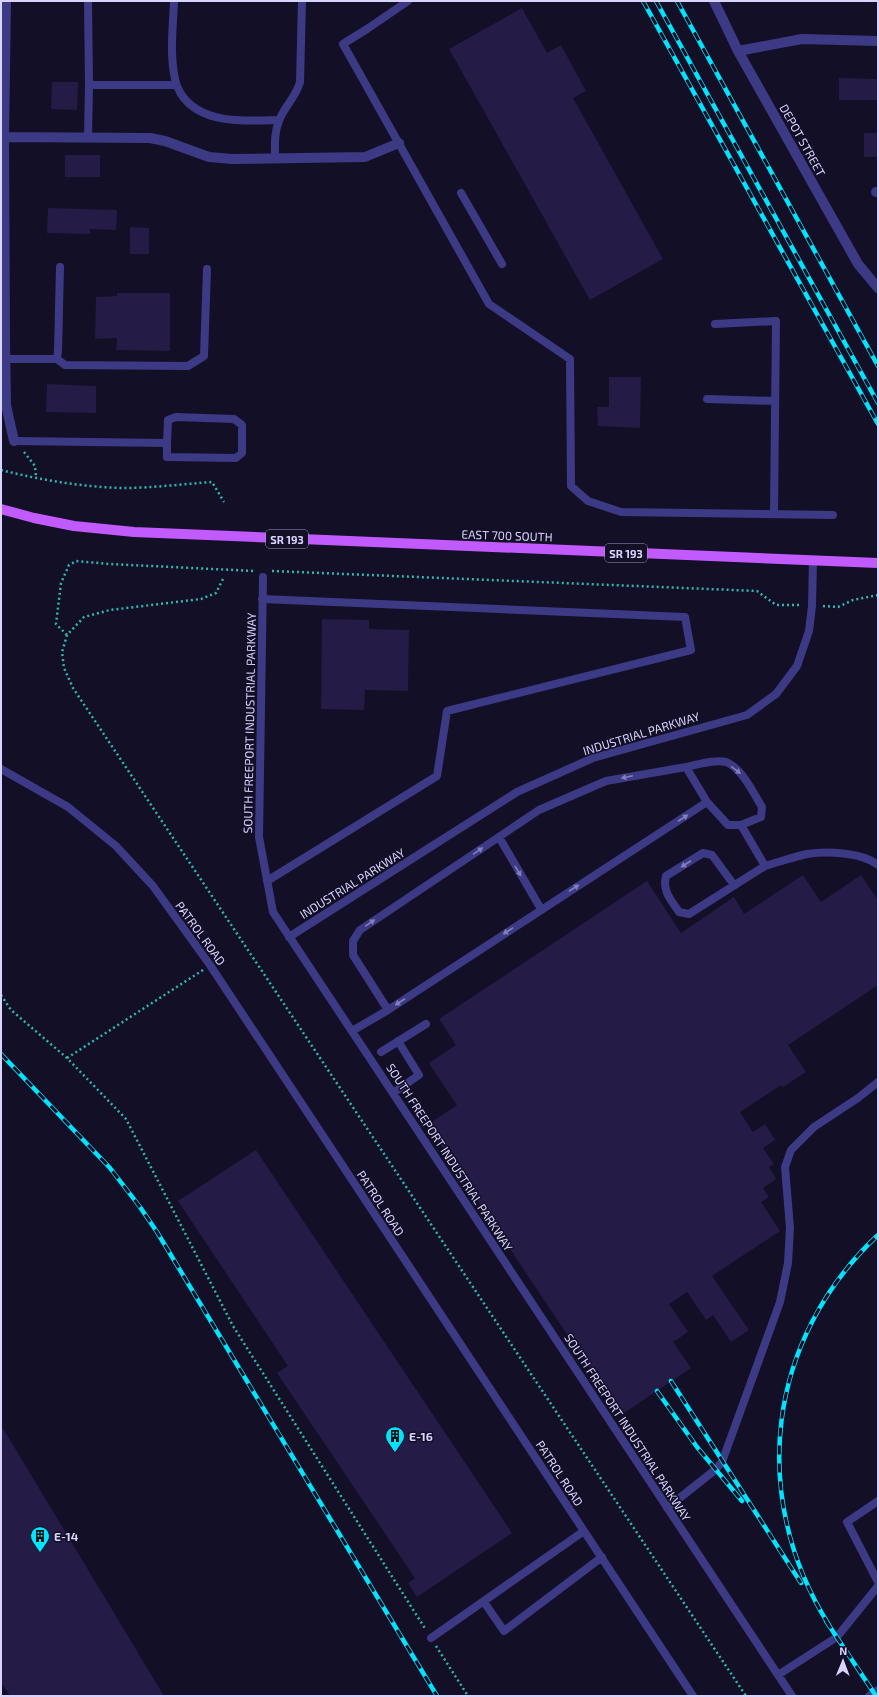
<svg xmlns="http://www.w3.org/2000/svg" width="879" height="1697" font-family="'Exo 2',sans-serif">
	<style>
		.building { fill: #241b47 }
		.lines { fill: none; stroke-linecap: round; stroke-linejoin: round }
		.path { stroke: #2fb8b0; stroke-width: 2.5; stroke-dasharray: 2 3; stroke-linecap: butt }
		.service { stroke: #3d3a85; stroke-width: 8 }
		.minor { stroke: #3d3a85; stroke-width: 10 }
		.primary { stroke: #c25bff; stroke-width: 10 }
		.rail-casing { stroke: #00e5ff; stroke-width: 4.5 }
		.rail { stroke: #130f26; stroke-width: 3; stroke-dasharray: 9; stroke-linecap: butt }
		.oneway { fill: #837fbc }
		.labels { text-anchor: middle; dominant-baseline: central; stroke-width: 3; stroke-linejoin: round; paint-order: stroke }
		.shield { fill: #130f26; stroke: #9e99be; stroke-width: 1 }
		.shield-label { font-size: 11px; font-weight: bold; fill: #d9d4ff }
		.street-label { font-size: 12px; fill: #d9d4ff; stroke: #130f26 }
		.poi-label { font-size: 12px; font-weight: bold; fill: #d9d4ff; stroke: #130f26; text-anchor: start }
	</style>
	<rect width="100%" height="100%" fill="#130f26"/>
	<path class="building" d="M522,8L547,53L561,45L586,91L573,98L663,259L590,300L449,49Z
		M839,78L878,79V100H839Z
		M52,82H78L77,110L51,109Z
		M864,133H878V157H864Z
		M65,155H100V177H65Z
		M48,208L117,210L116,230L90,229V234L47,233Z
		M130,227L149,228V254H130Z
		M117,293H170V351L116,350L117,338L95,339L96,297L117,296Z
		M609,377H641L640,428L598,426L597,407H609Z
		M47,384L96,386V413L46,412Z
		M322,619L369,620V629L409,630L408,691L365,690L364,710L321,709Z
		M803,875L821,902L861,875L878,900V985L788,1045L806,1072L783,1087L781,1085L740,1112L753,1132L765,1124L775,1140L763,1148L774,1164L769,1167L776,1179L763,1188L769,1197L761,1202L780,1231L712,1276L749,1330L731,1342L713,1315L706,1320L687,1292L669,1304L688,1332L673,1342L691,1368L621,1415L427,1125L457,1105L429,1063L456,1045L439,1019L647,881L681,933L734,897L744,914Z
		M256,1150L512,1533L417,1597L408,1583L415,1578L277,1373L288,1366L178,1201Z
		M1,1425L164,1696H10L1,1682Z"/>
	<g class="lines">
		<path class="path" d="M24,452L35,466L36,477
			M1,470C41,480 82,487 123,488C152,488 183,484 212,482L224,502
			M272,571L757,591L776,605H802
			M223,579L216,593L201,599L110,610L84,617L67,635L62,652L64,668L73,688L746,1696
			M823,606L838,607L853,600L878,595
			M67,635L56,624L61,583L69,565L76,561L109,564L255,571
			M1,995L11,1010L67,1058L126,1119L233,1326L426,1630
			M67,1058L203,970
			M436,1646L468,1696"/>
		<path class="service" d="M88,1L89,85L88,137
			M174,1C173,28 169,57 176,83C177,87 179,90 181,94C201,125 247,121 279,120
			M408,1L367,29L343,44L489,304L570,359L571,486L588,501L621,512L833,515
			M89,85H176
			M275,158C275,145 274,133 279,121C284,107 296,97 300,82L302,1
			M461,193L502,264
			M715,324L776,321L774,514
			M5,359H57L58,351L60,267
			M57,359L65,365L188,366L204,356L207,269
			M707,399L775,401
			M14,441L167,443L168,420L176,417L234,419L242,425V453L236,458L167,457V443
			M263,577L259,837L273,912L792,1696
			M262,599L685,617L691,650L447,711L437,776L267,881
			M686,767C697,765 714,759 726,762C741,767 754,794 762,807L761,817L741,825H728L707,802
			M1,769L68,807L116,846L153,886L210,965L693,1696
			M499,837L541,909
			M765,866C779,862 793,857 807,854C826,851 862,852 878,865
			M734,885L712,855L703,853L666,876C662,891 671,900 679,912L689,914L765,866L741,825
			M289,937L517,792L593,758L747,715L776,694L797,666L809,631L812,606L813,560
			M352,1031L388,1010L707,802L686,767L606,781L539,810L360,930L353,941V955L388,1010
			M381,1052L426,1024
			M393,1093L419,1075L398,1041
			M878,1501L847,1522L878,1582
			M667,1508L715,1470L722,1462L780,1302L788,1263L790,1228L785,1167L791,1150L814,1127L858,1098L878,1082
			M484,1602L504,1631L602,1557
			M431,1638L584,1531
			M778,1675L837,1637L878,1586
			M869,1696L878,1690"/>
		<path class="minor" d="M6,1L4,137L5,342L6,405L14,441
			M714,1L738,51L858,264L878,288
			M738,51L802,39L878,41
			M4,137L150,138L165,141L209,157L232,159L365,157L399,143
			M876,192H878"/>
		<path class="primary" d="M1,509L34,518L74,526L134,532L878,563"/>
		<g class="rail-casing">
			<path id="rail" d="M643,1L878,424
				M656,1L878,403
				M677,1L878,366
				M1,1054L110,1168L140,1207L157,1232L437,1696
				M671,1381L801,1583
				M657,1391L697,1447L742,1501
				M826,1621L876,1696
				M829,1625C748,1496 767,1339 878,1235"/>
		</g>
		<use href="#rail" class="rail"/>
	</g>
	<defs><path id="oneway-solid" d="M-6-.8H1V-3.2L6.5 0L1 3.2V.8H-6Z"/></defs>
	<g class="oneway">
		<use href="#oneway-solid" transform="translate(736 770) rotate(37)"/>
		<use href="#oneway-solid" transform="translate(627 777) rotate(168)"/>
		<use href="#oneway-solid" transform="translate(683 818) rotate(-33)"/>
		<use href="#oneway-solid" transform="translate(478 851) rotate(-34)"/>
		<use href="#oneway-solid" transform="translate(686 864) rotate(147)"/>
		<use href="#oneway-solid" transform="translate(518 871) rotate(59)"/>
		<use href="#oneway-solid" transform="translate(574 888) rotate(-33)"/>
		<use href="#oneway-solid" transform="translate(370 923) rotate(-34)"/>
		<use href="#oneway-solid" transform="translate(508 931) rotate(147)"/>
		<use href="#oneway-solid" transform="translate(400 1002) rotate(147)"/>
	</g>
	<defs>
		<g id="building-pin" transform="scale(1)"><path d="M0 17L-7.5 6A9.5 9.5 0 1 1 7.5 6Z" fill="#00e5ff" stroke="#130f26"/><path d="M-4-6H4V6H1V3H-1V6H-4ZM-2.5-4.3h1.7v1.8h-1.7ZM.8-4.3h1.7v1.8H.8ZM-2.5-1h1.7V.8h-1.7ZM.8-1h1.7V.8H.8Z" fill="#111"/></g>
	</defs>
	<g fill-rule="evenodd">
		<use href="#building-pin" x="395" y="1436"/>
		<use href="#building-pin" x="40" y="1536"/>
	</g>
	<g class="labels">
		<g class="shield">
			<rect x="266" y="530" width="42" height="18" rx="3"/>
			<rect x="605" y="544" width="42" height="18" rx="3"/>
		</g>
		<g class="shield-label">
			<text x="287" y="539">SR 193</text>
			<text x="626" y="553">SR 193</text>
		</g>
		<g class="street-label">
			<text transform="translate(803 140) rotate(61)">DEPOT STREET</text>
			<text transform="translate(507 535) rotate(2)">EAST 700 SOUTH</text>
			<text transform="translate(249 723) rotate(-89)">SOUTH FREEPORT INDUSTRIAL PARKWAY</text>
			<text transform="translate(641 733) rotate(-17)">INDUSTRIAL PARKWAY</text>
			<text transform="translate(352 883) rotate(-32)">INDUSTRIAL PARKWAY</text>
			<text transform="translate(201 933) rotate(54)">PATROL ROAD</text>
			<text transform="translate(450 1157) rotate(57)">SOUTH FREEPORT INDUSTRIAL PARKWAY</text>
			<text transform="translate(381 1203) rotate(57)">PATROL ROAD</text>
			<text transform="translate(628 1427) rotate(57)">SOUTH FREEPORT INDUSTRIAL PARKWAY</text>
			<text transform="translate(560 1473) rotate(57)">PATROL ROAD</text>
		</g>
		<g class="poi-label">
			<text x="409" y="1436">E-16</text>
			<text x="54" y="1536">E-14</text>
		</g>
	</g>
	<rect width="879" height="1697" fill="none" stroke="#d9d4ff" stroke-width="4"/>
	<g transform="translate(843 1661) rotate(1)" stroke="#130f26" stroke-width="3" paint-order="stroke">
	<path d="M0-3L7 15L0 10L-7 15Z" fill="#d9d4ff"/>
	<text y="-6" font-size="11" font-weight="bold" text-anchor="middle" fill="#d9d4ff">N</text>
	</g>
</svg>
